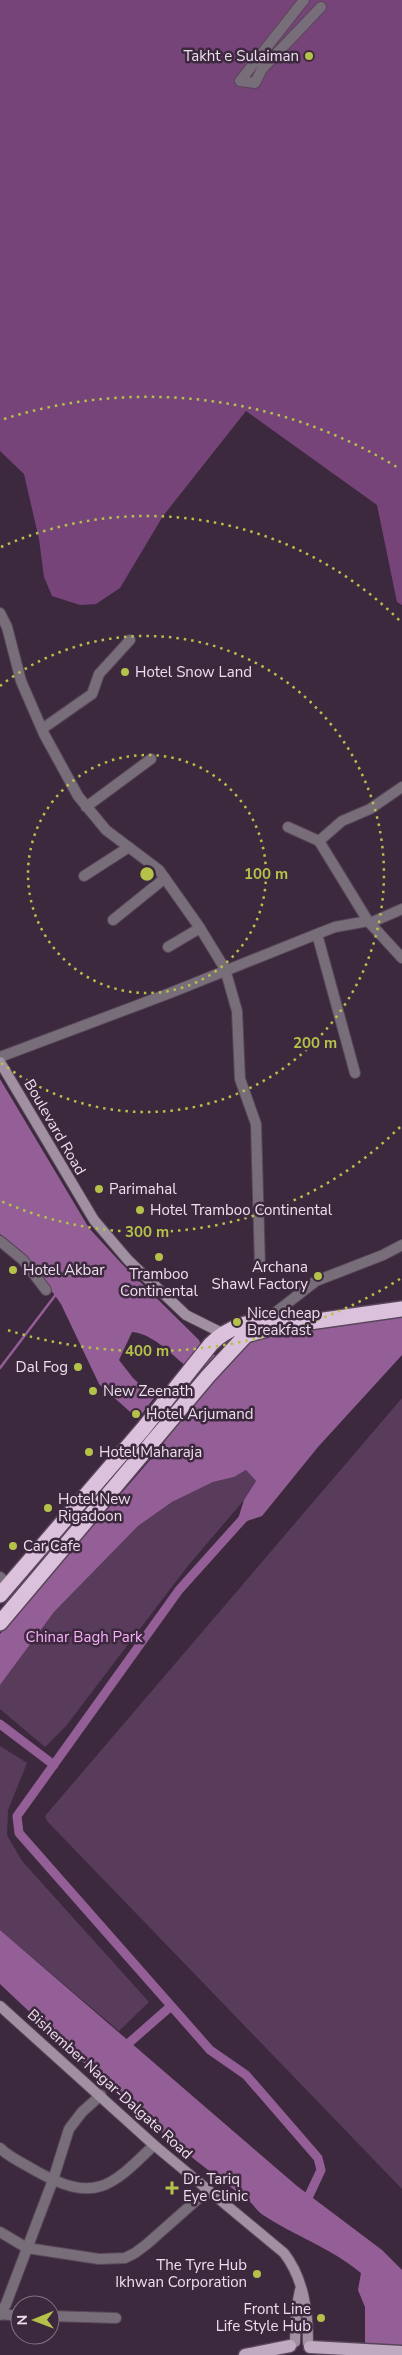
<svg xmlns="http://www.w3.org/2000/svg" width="402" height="2355" font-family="'Nunito Sans',sans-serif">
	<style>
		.green { fill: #593b5b }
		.forest { fill: #774479 }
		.water { fill: #945f97 }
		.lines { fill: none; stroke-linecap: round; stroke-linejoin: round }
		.stream { stroke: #945f97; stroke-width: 2.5 }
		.canal { stroke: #945f97; stroke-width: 9 }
		.street-casing { stroke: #59465a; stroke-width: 12 }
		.secondary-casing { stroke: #59465a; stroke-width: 12 }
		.primary-casing { stroke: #59465a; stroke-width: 15 }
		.highway-casing { stroke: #59465a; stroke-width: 18 }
		.street { stroke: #786e79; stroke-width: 10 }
		.secondary { stroke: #a090a1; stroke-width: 10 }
		.primary { stroke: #bfaac0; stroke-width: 12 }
		.highway { stroke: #dbc1dc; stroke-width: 15 }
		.ring { fill: none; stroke: #b4c24a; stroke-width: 2.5; stroke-dasharray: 2.5 5 }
		.poi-dot { fill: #b4c24a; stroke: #3d293e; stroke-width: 2 }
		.labels { text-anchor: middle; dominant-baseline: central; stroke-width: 5; stroke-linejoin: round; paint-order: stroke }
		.poi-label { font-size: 15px; fill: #eddfed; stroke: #3d293e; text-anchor: start }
		.street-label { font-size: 15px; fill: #eddfed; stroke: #3d293e }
		.park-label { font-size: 15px; fill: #faaffd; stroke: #3d293e }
		.centre { fill: #b4c24a; stroke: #3d293e; stroke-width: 2.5 }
		.ring-label { font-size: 15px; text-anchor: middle; font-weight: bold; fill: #b4c24a; stroke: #3d293e; stroke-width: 5; stroke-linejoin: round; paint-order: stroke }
	</style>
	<rect width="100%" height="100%" fill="#3d293e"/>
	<path class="green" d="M402,1398V2189L47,1821L45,1816Z
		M246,1470L256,1481L244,1500L187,1567L66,1726L45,1747L0,1709V1685L54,1612L138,1526L172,1502L213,1482L234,1477Z
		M0,1746L27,1763L8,1810L7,1835L22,1861L149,2002L119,2031L0,1930Z"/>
	<path class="forest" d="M0,0H402V605L397,602L377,505L246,411L163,516L120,588L96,604L80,605L52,596L44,577L39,539L24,474L0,451Z"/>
	<path class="water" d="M0,1079L89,1228L121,1263L199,1340L201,1346L225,1362L254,1337L402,1315V1355L318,1447L262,1516L244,1522L238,1519L244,1500L256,1481L246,1470L234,1477L213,1482L172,1502L138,1526L54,1612L0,1685V1634L157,1452L214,1375L194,1356L186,1366C170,1353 153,1334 132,1332L119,1360L133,1378L154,1398L138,1419L99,1384L61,1304L31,1262L0,1234Z
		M0,1930L297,2186L382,2250L402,2270V2355H365V2307L358,2290L361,2273C331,2248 295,2236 263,2215C257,2211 253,2204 247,2199C158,2136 80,2059 0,1984Z"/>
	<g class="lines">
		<path class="stream" d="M0,1368L57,1293"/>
		<path class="canal" d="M249,1512L179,1590L17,1816L19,1833L210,2050L246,2075L318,2158L321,2170L306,2202
			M0,1724L54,1765
			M122,2049L171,2006"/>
		<g class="street-casing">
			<path id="street" d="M304,0L240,81L255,83L262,69L321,7
				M0,613L7,627L21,681L44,734L78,796L106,830L159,870L200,928L225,969L237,1011L240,1079L256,1124L260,1267
				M42,729L92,694L99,674L130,640
				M86,807L151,759
				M288,827L319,841L368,921L402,958
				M319,841L342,821L370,809L402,787
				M84,876L129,847
				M113,920L165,878
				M370,923L402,909
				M317,934L355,1073
				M168,947L200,928
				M0,1057L170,993L317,934L335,927L368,921
				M0,1241L23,1260L46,1290
				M267,1319L316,1281L383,1255L402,1245
				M0,1577L8,1584
				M0,2148C10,2158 25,2164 36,2171C95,2204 111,2187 154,2145
				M0,2232L27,2248L99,2259L125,2258L135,2253L147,2244L208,2190
				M0,2314L20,2316
				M0,2315L6,2304L53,2180L69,2129L82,2112L101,2095
				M50,2316L116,2318"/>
		</g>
		<g class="secondary-casing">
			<path id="secondary" d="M0,1062L94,1220L128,1260L186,1315L226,1335
				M0,2006L154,2145L284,2253C304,2279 308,2312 308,2343
				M295,2342L296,2310L300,2290"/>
		</g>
		<g class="primary-casing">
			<path id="primary" d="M310,2347L402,2352
				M245,2355L290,2346"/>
		</g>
		<g class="highway-casing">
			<path id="highway" d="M0,1595L143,1429L211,1344C229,1326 249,1322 274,1318
				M0,1623L208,1376L246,1335L274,1327L402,1309"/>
		</g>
		<use href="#street" class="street"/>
		<use href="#secondary" class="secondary"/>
		<use href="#primary" class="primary"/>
		<use href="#highway" class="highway"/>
	</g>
	<g class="ring">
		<circle cx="147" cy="874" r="119"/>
		<path d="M0 686A238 238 0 1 1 0 1062"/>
		<path d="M400 1127A358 358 0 0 1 1 1201M1 547A358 358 0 0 1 400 621"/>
		<path d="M400 1279A477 477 0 0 1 4 1329M4 419A477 477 0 0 1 400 469"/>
	</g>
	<g class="poi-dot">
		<circle cx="309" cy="56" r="5"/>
		<circle cx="125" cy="672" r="5"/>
		<circle cx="99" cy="1189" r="5"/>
		<circle cx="140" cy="1210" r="5"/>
		<circle cx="159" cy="1257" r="5"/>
		<circle cx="13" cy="1270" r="5"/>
		<circle cx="318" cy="1276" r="5"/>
		<circle cx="237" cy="1322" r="5"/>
		<circle cx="78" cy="1367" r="5"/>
		<circle cx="93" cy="1391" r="5"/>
		<circle cx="136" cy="1414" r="5"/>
		<circle cx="89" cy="1452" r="5"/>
		<circle cx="48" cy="1508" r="5"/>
		<circle cx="13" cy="1546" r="5"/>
		<path d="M169.5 2180.5h5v5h5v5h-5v5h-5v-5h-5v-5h5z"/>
		<circle cx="257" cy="2274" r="5"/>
		<circle cx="321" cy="2318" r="5"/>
	</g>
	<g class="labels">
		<g class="poi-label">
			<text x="299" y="56" text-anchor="end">Takht e Sulaiman</text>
			<text x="135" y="672">Hotel Snow Land</text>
			<text x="109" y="1189">Parimahal</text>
			<text x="150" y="1210">Hotel Tramboo Continental</text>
			<text x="308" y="1267" text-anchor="end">Archana<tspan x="308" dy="17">Shawl Factory</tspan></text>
			<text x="23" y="1270">Hotel Akbar</text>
			<text x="159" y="1274" text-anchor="middle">Tramboo<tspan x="159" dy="17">Continental</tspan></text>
			<text x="247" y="1313">Nice cheap<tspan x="247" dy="17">Breakfast</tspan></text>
			<text x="68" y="1367" text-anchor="end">Dal Fog</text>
			<text x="103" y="1391">New Zeenath</text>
			<text x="146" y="1414">Hotel Arjumand</text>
			<text x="99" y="1452">Hotel Maharaja</text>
			<text x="58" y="1499">Hotel New<tspan x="58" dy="17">Rigadoon</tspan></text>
			<text x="23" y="1546">Car Cafe</text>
			<text x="183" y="2179">Dr. Tariq<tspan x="183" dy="17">Eye Clinic</tspan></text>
			<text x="247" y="2265" text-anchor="end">The Tyre Hub<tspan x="247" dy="17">Ikhwan Corporation</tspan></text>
			<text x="311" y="2309" text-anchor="end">Front Line<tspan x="311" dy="17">Life Style Hub</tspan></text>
		</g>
		<g class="street-label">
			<text transform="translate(55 1127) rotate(60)">Boulevard Road</text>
			<text transform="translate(110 2084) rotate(42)">Bishember Nagar-Dalgate Road</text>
		</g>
		<g class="park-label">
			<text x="84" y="1637">Chinar Bagh Park</text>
		</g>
	</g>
	<circle cx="147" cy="874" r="8" class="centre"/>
	<g class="ring-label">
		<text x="266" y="879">100 m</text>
		<text x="315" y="1048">200 m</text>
		<text x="147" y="1237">300 m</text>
		<text x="147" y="1356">400 m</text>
	</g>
	<g transform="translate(35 2320) rotate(269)"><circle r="24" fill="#3d293e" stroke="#837284"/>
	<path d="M0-4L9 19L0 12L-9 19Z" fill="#b4c24a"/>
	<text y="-8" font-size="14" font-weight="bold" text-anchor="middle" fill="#eddfed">N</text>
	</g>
</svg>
